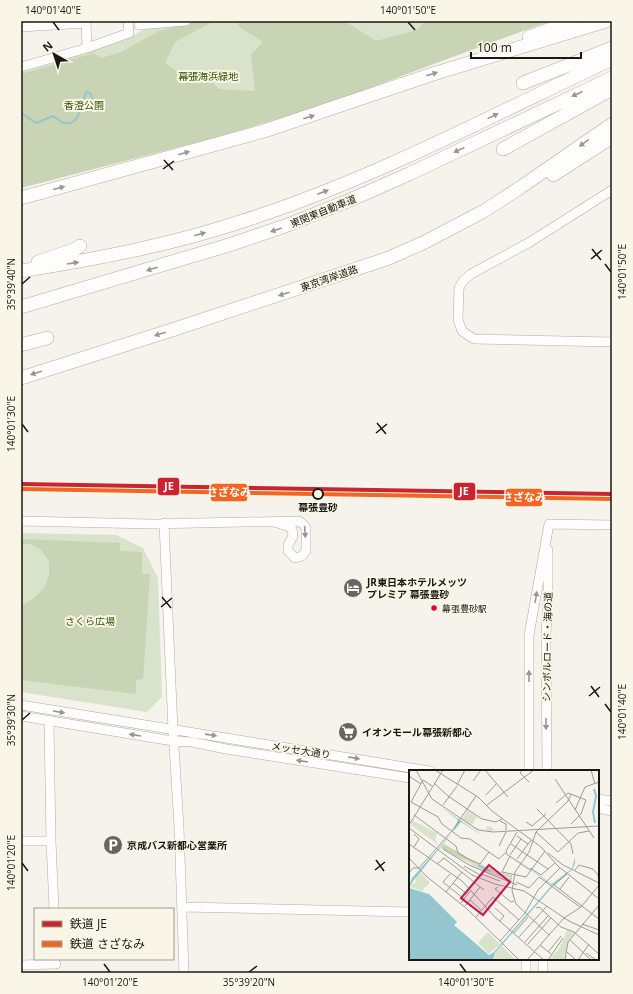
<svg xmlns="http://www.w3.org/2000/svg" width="633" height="994" font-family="'Open Sans','Noto Sans JP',sans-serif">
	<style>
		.green { fill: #d9e2ca }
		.forest { fill: #c8d4b4 }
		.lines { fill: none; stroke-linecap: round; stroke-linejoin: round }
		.stream { stroke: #94c6d0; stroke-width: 2 }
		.minor-casing { stroke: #aeada7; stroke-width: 10 }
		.highway-casing { stroke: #aeada7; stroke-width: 14 }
		.minor { stroke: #fefdfc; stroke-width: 9 }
		.highway { stroke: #fefdfc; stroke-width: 13 }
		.rail-1-casing { stroke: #f9f6e8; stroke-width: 7 }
		.rail-2-casing { stroke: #f9f6e8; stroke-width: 7 }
		.rail-1 { stroke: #c9242f; stroke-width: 4 }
		.rail-2 { stroke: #f26522; stroke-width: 4 }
		.oneway { fill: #979693 }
		.ticks { fill: none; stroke: #191813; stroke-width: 1.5 }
		.stop-dot { fill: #f9f6e8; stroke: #191813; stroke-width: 2 }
		.bus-dot { fill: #e4002b; stroke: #f9f6e8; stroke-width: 1.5 }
		.labels { text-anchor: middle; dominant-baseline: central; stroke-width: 4; stroke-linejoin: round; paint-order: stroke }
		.bus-label { font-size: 9px; fill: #191813; stroke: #f9f6e8; text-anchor: start }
		.park-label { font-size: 10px; fill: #375300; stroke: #f9f6e8 }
		.street-label { font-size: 10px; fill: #191813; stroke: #f9f6e8 }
		.stop-label { font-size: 10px; font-weight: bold; fill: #191813; stroke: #f9f6e8 }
		.poi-label { font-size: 10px; font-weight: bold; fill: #191813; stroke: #f9f6e8; text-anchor: start }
		.inset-river { fill: none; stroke: #94c6d0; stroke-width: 2 }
		.inset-road { fill: none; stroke: #9d9b95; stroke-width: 1 }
		.view { fill: #c2185b; fill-opacity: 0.15; stroke: #c2185b; stroke-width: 2 }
		.inset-edge { fill: none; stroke: #191813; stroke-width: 2 }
		.line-badge { stroke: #f9f6e8; stroke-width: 1.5 }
		.badge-label { font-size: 11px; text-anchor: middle; font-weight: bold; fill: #fff }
		.neatline { fill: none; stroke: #191813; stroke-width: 1.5 }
		.ticks-label { font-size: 10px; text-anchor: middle; fill: #191813 }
	</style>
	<rect width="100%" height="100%" fill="#f5f3ec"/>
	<path class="green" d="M196,21H534L21,179V72L54,63L134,35L146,28L188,24Z
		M21,533L116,535L143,548L158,578L162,697L147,712L21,692Z"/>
	<path class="forest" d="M198,21H214L175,42L165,63L194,82L209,79L219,89L255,91L251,55L263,42L238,26L239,21H346V22L376,41L417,30L425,21H550L321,106L214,138L21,188V103L23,94H21V74L94,53L101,58L121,52L159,31Z
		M21,539L120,543V551L142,552V574H150L143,679L136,680V694L21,680V606L34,598L44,588L49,576V561L41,550L31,544H21Z"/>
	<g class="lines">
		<path class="stream" d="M21,113L36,123L53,116C57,118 60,122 64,123C82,127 80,100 87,92L90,93L94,103V107"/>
		<g class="minor-casing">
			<path id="minor" d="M86,21L87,48
				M139,21V25L186,21
				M21,27L86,23
				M21,67L87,48L129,33L128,21
				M612,190L530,242L471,274L463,281L459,288L458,320L462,331L474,339L612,342
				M21,521L151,524L299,521L304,525L306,528V551L302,556L295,558L288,551V545L293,536L292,529L287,526L274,522
				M164,523L173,730L179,827L184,973
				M549,524L612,525
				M21,705L430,771
				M21,716L173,741L192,742L226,749L410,778
				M49,721L51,841L54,909
				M529,771V635L549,524
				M547,771L546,634L548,598V550
				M598,799L612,801
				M598,808L612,811
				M21,841H51
				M182,907L410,912
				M21,965L56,964
				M526,973V959
				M543,973V959"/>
		</g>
		<g class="highway-casing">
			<path id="highway" d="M529,37L572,21
				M523,83L612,48
				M503,149L612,89
				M553,175L612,137
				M21,198L264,131L433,74L606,21
				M38,262L73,250L80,246
				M21,271C96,259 171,245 243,221C371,180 491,116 612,59
				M21,307L229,245L285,226L350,200L409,174L612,78
				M21,345L47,338
				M21,378L175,329L389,258L425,242L484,211L521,187L612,124"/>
		</g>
		<use href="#minor" class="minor"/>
		<use href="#highway" class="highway"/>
		<g class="rail-1-casing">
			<path id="rail-1" d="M21,484L612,494"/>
		</g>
		<g class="rail-2-casing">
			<path id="rail-2" d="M21,489L612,499"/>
		</g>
		<use href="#rail-1" class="rail-1"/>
		<use href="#rail-2" class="rail-2"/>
	</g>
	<defs><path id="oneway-solid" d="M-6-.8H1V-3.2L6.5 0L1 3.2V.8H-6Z"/></defs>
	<g class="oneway">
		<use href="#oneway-solid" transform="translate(432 74) rotate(-18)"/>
		<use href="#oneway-solid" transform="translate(577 94) rotate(155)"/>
		<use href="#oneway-solid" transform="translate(493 116) rotate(-26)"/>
		<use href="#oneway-solid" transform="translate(309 117) rotate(-18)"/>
		<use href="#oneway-solid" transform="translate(584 143) rotate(144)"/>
		<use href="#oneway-solid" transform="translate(459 150) rotate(154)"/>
		<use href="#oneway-solid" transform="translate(184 153) rotate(-16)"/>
		<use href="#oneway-solid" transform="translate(59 188) rotate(-15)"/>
		<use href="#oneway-solid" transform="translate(323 192) rotate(-21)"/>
		<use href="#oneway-solid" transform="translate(276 230) rotate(161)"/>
		<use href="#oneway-solid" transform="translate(200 234) rotate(-16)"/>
		<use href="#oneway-solid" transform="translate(73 263) rotate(-9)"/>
		<use href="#oneway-solid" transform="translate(152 269) rotate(163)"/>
		<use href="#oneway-solid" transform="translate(284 294) rotate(162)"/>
		<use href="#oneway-solid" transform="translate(160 334) rotate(163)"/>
		<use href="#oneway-solid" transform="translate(36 373) rotate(162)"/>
		<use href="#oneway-solid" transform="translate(305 532) rotate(86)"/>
		<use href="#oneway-solid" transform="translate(536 597) rotate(-80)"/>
		<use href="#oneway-solid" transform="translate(529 676) rotate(-90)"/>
		<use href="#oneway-solid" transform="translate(59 712) rotate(9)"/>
		<use href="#oneway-solid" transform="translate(546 724) rotate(90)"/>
		<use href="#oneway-solid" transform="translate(135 735) rotate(-171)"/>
		<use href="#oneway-solid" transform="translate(211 735) rotate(8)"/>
		<use href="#oneway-solid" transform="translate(354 758) rotate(9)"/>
		<use href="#oneway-solid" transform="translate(302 761) rotate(-171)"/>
	</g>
	<path class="ticks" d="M53,22L59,30M408,22L415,30M164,160L173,170M163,169L174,161M592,249L601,260M591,259L602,250M605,264L611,272M22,284L30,277M377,423L386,434M22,424L28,432M376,433L387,424M162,597L171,608M161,607L172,598M591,686L599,697M589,696L600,687M605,704L611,712M22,720L30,713M376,860L384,871M22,863L28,871M375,870L385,862M104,964L110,972M460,964L466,972M249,972L257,966"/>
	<defs>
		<g id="hotel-disc" transform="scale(1)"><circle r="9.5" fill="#66655f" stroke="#f9f6e8"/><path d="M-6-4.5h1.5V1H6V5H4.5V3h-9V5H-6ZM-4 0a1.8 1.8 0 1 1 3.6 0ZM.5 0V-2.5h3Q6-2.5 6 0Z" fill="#fff"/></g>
		<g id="supermarket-disc" transform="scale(1)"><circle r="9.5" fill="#66655f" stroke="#f9f6e8"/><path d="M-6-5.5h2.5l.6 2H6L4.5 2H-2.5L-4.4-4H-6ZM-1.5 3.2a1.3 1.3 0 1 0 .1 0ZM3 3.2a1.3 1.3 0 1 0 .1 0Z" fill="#fff"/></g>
		<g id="parking-disc" transform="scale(1)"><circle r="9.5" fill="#66655f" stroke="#f9f6e8"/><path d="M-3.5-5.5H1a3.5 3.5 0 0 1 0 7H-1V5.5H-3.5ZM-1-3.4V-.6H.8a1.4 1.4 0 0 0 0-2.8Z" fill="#fff"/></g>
	</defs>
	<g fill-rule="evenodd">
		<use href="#hotel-disc" x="353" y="588"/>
		<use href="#supermarket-disc" x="348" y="732"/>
		<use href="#parking-disc" x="113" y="845"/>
	</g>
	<circle class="stop-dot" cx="318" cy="494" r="5"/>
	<circle class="bus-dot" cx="434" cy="608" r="3.5"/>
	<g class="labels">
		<g class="bus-label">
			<text x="442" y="608">幕張豊砂駅</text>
		</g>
		<g class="park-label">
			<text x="208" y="76">幕張海浜緑地</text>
			<text x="84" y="105">香澄公園</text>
			<text x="90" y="621">さくら広場</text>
		</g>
		<g class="street-label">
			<text transform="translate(323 211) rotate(-22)">東関東自動車道</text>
			<text transform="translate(329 278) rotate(-19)">東京湾岸道路</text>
			<text transform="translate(547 647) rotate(-89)">シンボルロード・海の道</text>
			<text transform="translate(301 750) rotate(9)">メッセ大通り</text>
		</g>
		<g class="stop-label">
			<text x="318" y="507">幕張豊砂</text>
		</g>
		<g class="poi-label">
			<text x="367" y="582">JR東日本ホテルメッツ<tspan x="367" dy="12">プレミア 幕張豊砂</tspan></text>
			<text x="362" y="732">イオンモール幕張新都心</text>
			<text x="127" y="845">京成バス新都心営業所</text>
		</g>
	</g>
	<g transform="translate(409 770)">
		<rect width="190" height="190" fill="#f5f3ec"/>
		<path d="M59,40L68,47L63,55L68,58L77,60L78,56L83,57L84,60L101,58L81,61L68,59L53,49ZM3,50L28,63L26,70L30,75L2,55ZM35,74L63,91L103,106V111L70,99L32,77ZM11,102L21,112L13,121L0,116L4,108V114L7,112L6,108ZM158,160L165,163L158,173L157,184H154L156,186L155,190H140L151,177ZM79,162L91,174L80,184L69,173ZM93,176L107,190H85L86,184Z" fill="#d9e2ca"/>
		<path d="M35,74L70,94L51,87L61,93L84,100L86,104L88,101L91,102V106L100,110L102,107L92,104L103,105V112L44,85L32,78Z" fill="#c8d4b4"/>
		<path d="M32,37L77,68L52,52L0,116L3,108L44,62L49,50ZM101,85L143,114L157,103L163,99L166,87V93L164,99L144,116L86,183L84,190H0V118L20,124L48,152L45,155L80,185L85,182L143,115Z" fill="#94c6d0"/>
		<path class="inset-river" d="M185,19L187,26L184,42L186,53M69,95L80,101"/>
		<path class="inset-road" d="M7,0L23,29L69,60L84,62L190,56M26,0L69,27L83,41L132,77L149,96L190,129M76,0L99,27M113,0L111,3L120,12M182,0L186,14M0,6L12,14M146,9L185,68M64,11L72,0M25,13L39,26L73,49L87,52L93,49M48,15L56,0M23,16L14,10L2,32L29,47L33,54L52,68L61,69L90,89L96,83L121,100M77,25L88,13M147,33L159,23L177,30L172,44L162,54M34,35L48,16M78,35L125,0M128,39L162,74L164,84M166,40L176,17L190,12M5,45L47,76L49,83L61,90L71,94L80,82M91,51L97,54V60M117,52L123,56L137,44M0,55L34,0M0,58L63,105L86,114L115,121L160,151L190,165M127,62L149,82L169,63L180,61M5,64L10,69L5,77M108,66L119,74M0,74L53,111L86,147L135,190M102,74L139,99M90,76L97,62M34,79L60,95L108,115M98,83L97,81L108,62M139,83L154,95L190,113M101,85L112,69M101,86L93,102L117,107L136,81M0,88L17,106L57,138L91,171L116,143L129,120L151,98M108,89L122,70M28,94L35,88L75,120M55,96L73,106M121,98L132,105L146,93M166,100L170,95L184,99L189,105L190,112M0,103L4,98H10L43,61L67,26M41,104L34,112L55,129M72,104L91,111M158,104L145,115L190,149M107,112L120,118L130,107L171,137M44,113L58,124M89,117L86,119L102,132L105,131M151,119L160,107M37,122L53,102M84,127L110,150M61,130L72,140M52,133L62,120M56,136L71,117M86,138L95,146L91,151M127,138L130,137L152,157L165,162L190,184M67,147L84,127M173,154L190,160M105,163L119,147M140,165L107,134L103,121L106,102L120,82L127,62L159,31L162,24M110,167L138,136M161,170L182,190M91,171L110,190M116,172L139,146M119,174L142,148M131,175L142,184M139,182L152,166M158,182L167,190M177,183L187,190M118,190L155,148L172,137L190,115M139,190L154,168M156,190L159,172L190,135M169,190L180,174"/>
		<path class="view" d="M80,95L101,112L74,145L52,128Z"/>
		<rect width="190" height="190" class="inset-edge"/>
	</g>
	<g class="line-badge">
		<rect x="157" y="477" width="23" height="19" rx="4" fill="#c9242f"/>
		<rect x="453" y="482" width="23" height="19" rx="4" fill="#c9242f"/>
		<rect x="210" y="483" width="38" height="19" rx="4" fill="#f26522"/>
		<rect x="505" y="488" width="38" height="19" rx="4" fill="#f26522"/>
	</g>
	<g class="badge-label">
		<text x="169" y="490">JE</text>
		<text x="464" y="495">JE</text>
		<text x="229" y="496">さざなみ</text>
		<text x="524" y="501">さざなみ</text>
	</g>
	<rect width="633" height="994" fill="none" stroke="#f9f6e8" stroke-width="44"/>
	<rect x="34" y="908" width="140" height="52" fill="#f9f6e8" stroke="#9f9d93"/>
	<rect x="42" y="921" width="20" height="6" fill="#c9242f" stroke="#9f9d93"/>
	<text x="70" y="928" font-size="12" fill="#191813">鉄道 JE</text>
	<rect x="42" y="941" width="20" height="6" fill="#f26522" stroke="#9f9d93"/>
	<text x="70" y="948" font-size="12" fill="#191813">鉄道 さざなみ</text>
	<g transform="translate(54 54) rotate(321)" stroke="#f9f6e8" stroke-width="3" paint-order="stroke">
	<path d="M0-3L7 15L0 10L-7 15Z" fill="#191813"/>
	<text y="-6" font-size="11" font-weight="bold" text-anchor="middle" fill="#191813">N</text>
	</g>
	<path d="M471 52v6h110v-6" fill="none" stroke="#191813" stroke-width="2"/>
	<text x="477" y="52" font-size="12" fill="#191813" stroke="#f9f6e8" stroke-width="3" paint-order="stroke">100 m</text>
	<rect x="22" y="22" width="589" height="950" class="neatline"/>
	<g class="ticks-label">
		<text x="53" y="14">140°01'40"E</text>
		<text x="408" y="14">140°01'50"E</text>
		<text transform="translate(622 272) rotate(-90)" y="4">140°01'50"E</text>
		<text transform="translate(11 284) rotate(-90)" y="4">35°39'40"N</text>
		<text transform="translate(11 424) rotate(-90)" y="4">140°01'30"E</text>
		<text transform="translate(622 712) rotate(-90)" y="4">140°01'40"E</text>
		<text transform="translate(11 720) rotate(-90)" y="4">35°39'30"N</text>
		<text transform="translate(11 863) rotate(-90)" y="4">140°01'20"E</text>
		<text x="110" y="986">140°01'20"E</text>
		<text x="249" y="986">35°39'20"N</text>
		<text x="466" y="986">140°01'30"E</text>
	</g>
</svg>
